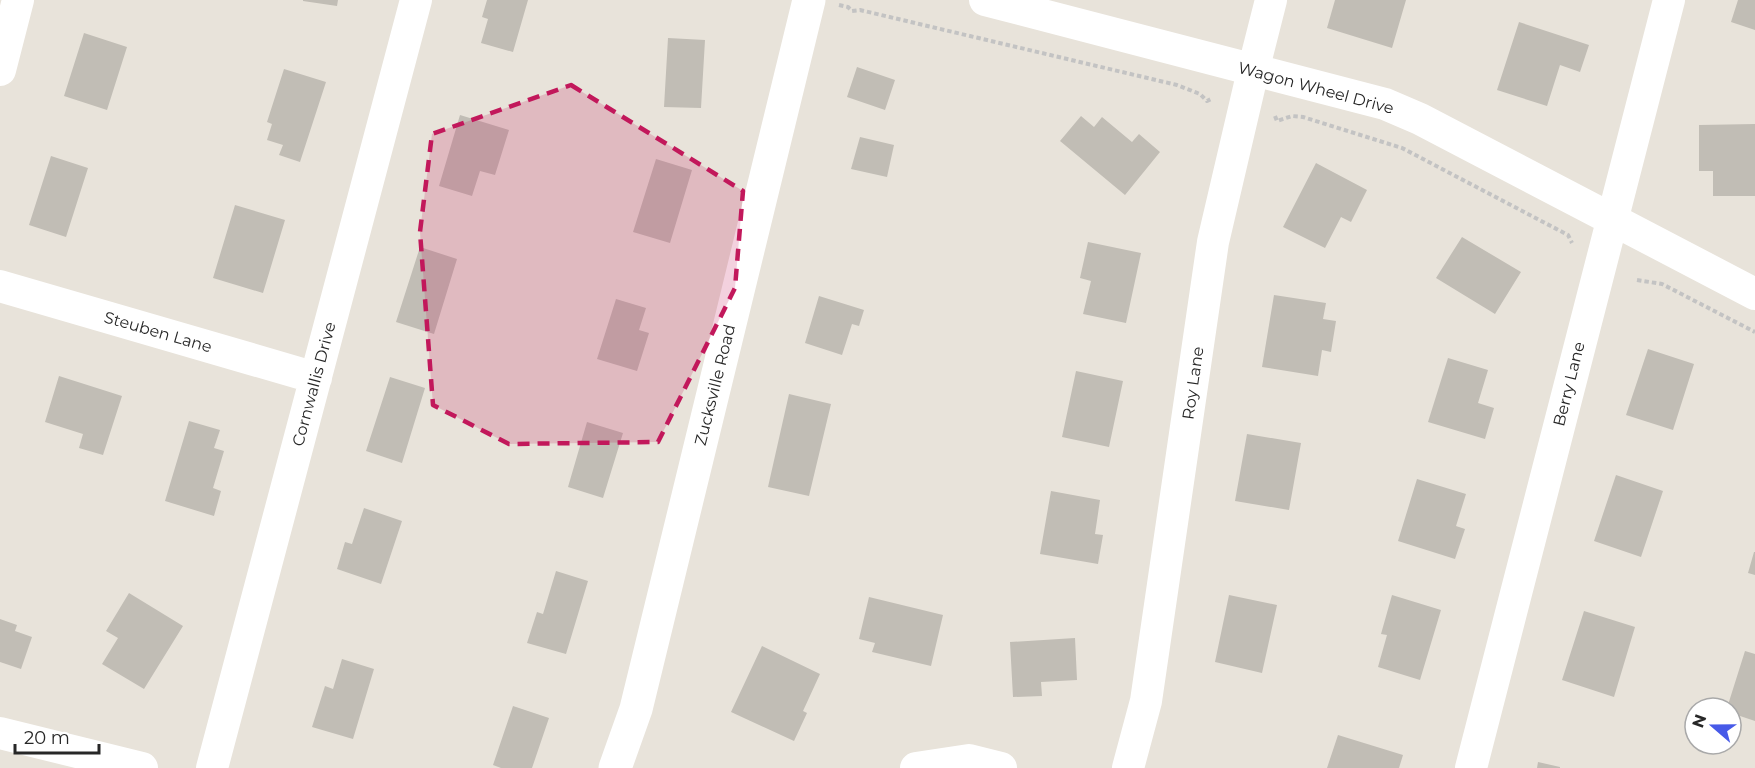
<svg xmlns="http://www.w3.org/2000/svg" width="1755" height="768" font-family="Montserrat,sans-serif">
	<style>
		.building { fill: #c1bdb5 }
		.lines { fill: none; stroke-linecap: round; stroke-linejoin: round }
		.path { stroke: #c3c3c3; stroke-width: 4; stroke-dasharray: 4.5 3; stroke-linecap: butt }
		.minor { stroke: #fff; stroke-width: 32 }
		.tertiary { stroke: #fff; stroke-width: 33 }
		.marked { fill: #c2185b; fill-opacity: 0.2; stroke: #c2185b; stroke-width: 4.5; stroke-dasharray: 12 8; stroke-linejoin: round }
		.labels { text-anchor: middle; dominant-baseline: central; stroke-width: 4.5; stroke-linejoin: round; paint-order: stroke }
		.street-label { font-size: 16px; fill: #272727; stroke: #fff }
	</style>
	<rect width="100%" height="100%" fill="#e8e3da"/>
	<path class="building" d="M303,0H338L337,6L303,1Z
		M487,0H528L513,52L481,43L488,19L482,17Z
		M1335,0H1406L1392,48L1327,28Z
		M1738,0H1755V30L1731,22Z
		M1519,22L1589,45L1580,72L1560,65L1547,106L1497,90Z
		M84,33L127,47L107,110L64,96Z
		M668,38L705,40L701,108L664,107Z
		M857,67L895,80L885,110L847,97Z
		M284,69L326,82L300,162L279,155L283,145L267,140L272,124L267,122Z
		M460,115L509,130L495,175L480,171L472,196L439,186Z
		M1081,116L1094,127L1102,117L1132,142L1139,134L1160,152L1125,195L1060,141Z
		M1755,124V196H1713V171H1699V125Z
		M860,137L894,145L887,177L851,169Z
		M51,156L88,168L66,237L29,225Z
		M656,159L692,170L670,243L633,232Z
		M1316,163L1367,190L1351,222L1341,217L1325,248L1283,227Z
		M235,205L285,220L263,293L213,278Z
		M1462,237L1521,272L1495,314L1436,278Z
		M1088,242L1141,253L1126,323L1083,314L1091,281L1080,278Z
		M420,247L457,259L434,334L396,322Z
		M1274,295L1326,303L1323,319L1336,321L1331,352L1322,350L1318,376L1262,367Z
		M819,296L864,310L859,326L852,324L842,355L805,343Z
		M616,299L646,308L639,330L649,333L637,371L597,359Z
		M1648,349L1694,364L1673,430L1626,415Z
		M1448,358L1488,370L1478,403L1494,408L1485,439L1428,422Z
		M1076,371L1123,381L1109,447L1062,437Z
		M59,376L122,396L103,455L79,448L83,434L45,422Z
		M390,377L425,388L402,463L366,451Z
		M789,394L831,404L809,496L768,487Z
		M189,421L220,430L214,448L224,451L213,488L221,491L214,516L165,501Z
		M587,422L623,433L603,498L568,487Z
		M1247,434L1301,443L1289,510L1235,501Z
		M1616,475L1663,491L1641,557L1594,541Z
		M1417,479L1466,494L1456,526L1465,529L1455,559L1398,541Z
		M1051,491L1100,500L1095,534L1103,535L1098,564L1040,554Z
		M364,508L402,521L381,584L337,569L345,542L352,544Z
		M1754,552H1755V575L1748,573Z
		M556,571L588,581L566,654L527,643L537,612L543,614Z
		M129,593L183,626L144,689L102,664L118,638L106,631Z
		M1229,595L1277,605L1262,673L1215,662Z
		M1392,595L1441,610L1420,680L1378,667L1387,635L1381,634Z
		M869,597L943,615L931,666L872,652L875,643L859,639Z
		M1584,611L1635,627L1614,697L1562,680Z
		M0,619L17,625L15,631L32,637L21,669L0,662Z
		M1075,638L1077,680L1041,682L1042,696L1013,697L1010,642Z
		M762,646L820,674L803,711L807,713L794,741L731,712Z
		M1745,651L1755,654V721L1731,713V708H1727Z
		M342,659L374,669L353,739L312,727L325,686L333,689Z
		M513,706L549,718L532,768H501L493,765Z
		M1338,735L1403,755L1399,768H1327Z
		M1538,762L1560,767V768H1537Z"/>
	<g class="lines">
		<path class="path" d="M839,5L848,7L852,11L860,10L1177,85L1200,94L1207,101L1211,99
			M1275,116L1277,121L1292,116L1303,117L1402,148L1568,235L1572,243
			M1637,280L1662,284L1755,332"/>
		<path class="minor" d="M985,0L1385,104L1420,119L1755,294
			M0,70L18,0
			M0,286L316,378
			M0,733L142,768
			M212,768L416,0
			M916,768L969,760L1001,768
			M1128,768L1146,701L1213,242L1253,71L1271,0
			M1471,768L1669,0"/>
		<path class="tertiary" d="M615,768L636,709L809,0"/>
	</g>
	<path class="marked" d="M571,85L743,191L735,288L658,442L509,444L433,405L420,232L432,134Z"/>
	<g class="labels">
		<g class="street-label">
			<text transform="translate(1316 88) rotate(15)">Wagon Wheel Drive</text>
			<text transform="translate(158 332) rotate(16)">Steuben Lane</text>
			<text transform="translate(1193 383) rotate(-82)">Roy Lane</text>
			<text transform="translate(314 384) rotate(-75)">Cornwallis Drive</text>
			<text transform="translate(1569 384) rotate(-76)">Berry Lane</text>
			<text transform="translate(715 385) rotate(-76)">Zucksville Road</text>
		</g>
	</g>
	<g transform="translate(1713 726) rotate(290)"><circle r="28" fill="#ffffff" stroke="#a9a9a9" stroke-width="1.5"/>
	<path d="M0-4.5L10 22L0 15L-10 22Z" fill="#475ae8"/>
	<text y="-9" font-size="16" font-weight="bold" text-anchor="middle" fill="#272727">N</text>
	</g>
	<path d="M15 744v9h84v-9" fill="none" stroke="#272727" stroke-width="3"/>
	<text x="24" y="744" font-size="18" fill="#272727" stroke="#ffffff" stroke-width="4.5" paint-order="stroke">20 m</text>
</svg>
